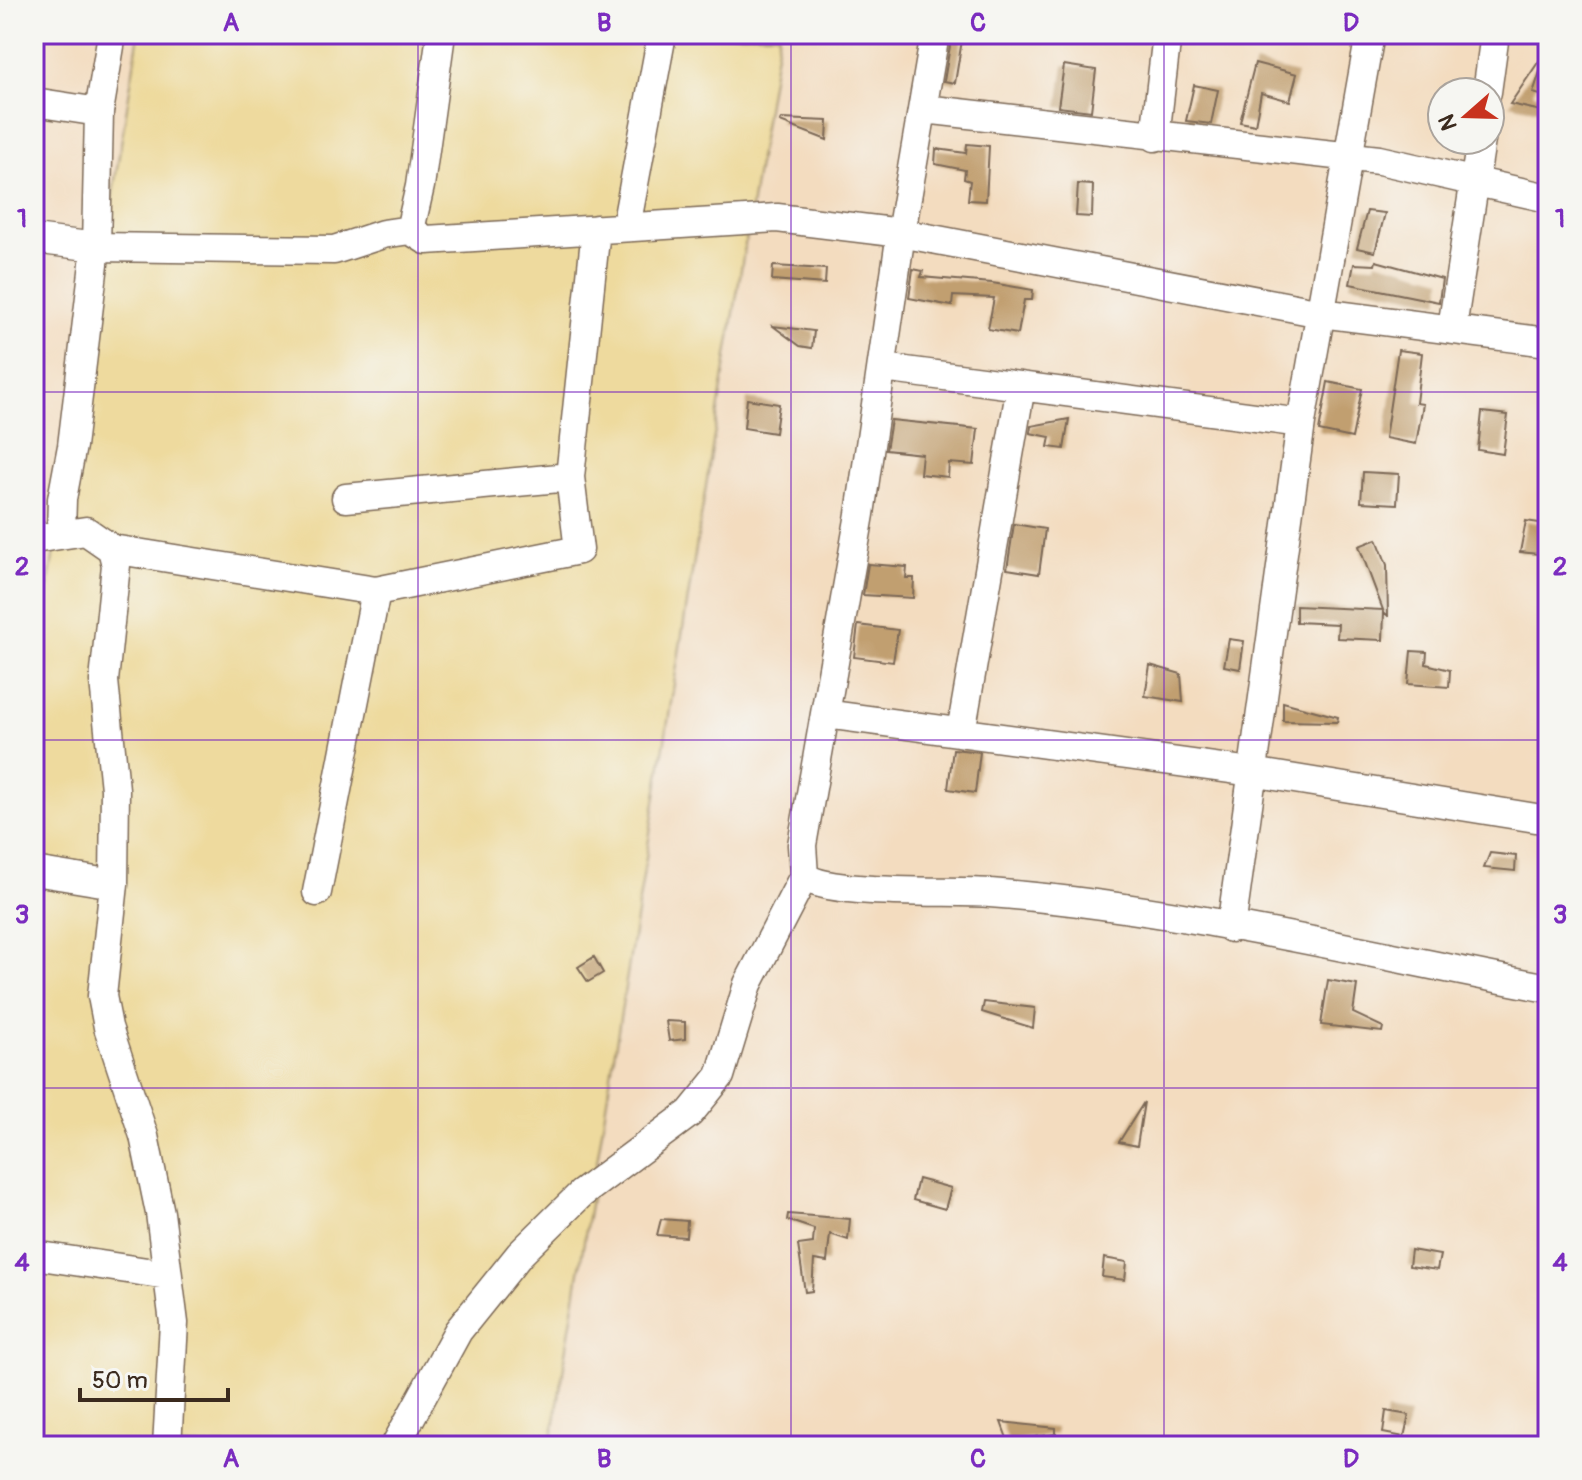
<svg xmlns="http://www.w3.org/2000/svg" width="1582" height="1480" font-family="Pangolin,sans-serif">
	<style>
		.sand { fill: #eeda9e; stroke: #94825e; stroke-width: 2 }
		.building { fill: #c19f6f }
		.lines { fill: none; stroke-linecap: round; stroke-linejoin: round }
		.minor-casing { stroke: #7b6856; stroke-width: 31 }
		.minor { stroke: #fff; stroke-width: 28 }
		.grid { fill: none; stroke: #7b2cbf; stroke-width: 2; stroke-opacity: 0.55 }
		.neatline { fill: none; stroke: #7b2cbf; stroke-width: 3 }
		.grid-label { font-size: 26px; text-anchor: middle; font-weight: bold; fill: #7b2cbf }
	</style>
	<rect width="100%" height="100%" fill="#f6f6f2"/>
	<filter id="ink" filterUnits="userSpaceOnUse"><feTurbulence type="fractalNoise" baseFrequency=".0125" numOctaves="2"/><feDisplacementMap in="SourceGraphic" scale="16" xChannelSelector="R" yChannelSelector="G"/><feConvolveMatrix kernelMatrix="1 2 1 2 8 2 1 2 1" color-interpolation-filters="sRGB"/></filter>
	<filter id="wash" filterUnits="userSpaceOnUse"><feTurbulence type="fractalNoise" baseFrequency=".006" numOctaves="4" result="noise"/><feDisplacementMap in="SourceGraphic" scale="32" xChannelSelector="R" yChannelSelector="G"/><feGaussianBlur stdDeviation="1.8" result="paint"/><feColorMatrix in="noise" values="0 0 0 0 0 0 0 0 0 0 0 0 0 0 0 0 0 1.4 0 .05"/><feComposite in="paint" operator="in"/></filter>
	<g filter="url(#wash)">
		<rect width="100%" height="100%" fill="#f3dcbf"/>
		<path class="sand" d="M139,34H779L551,1446H34L40,1379L34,1378V673Z"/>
		<g id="blocks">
			<path class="building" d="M952,34H963L955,83L944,81Z
				M1539,61L1543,63L1533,93L1548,97L1546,112L1510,104Z
				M1255,63L1297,74L1290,101L1261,93L1255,125L1240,122Z
				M1064,65L1096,70L1091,111L1058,107Z
				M1194,85L1218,90L1211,124L1186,121Z
				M781,119L828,121L827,140L780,122Z
				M967,144L989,146L986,201L968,200L970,181L964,179L965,170L935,164L936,149L966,153Z
				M1078,184L1093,185L1092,217L1076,216Z
				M1367,211L1385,213L1375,252L1357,248Z
				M1376,261L1442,279L1439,302L1350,284L1354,264L1375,265Z
				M773,266L826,269L825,284L772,280Z
				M913,269L923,271L921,277L992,283L1033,290L1032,300H1024L1018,334L988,329L994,298L953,296L952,306L909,298Z
				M773,326L814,331L812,348L800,346Z
				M1398,350L1422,353L1416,403L1423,404L1416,444L1385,438Z
				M1328,382L1362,389L1352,438L1319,431Z
				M747,399L779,404L775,433L744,428Z
				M1482,412L1508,415L1503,454L1478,450Z
				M1069,419L1064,449L1048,447L1050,437L1030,433L1031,426Z
				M891,420L978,429L974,465L949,463L948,477L920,474L922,454L886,450Z
				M1363,472L1399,474L1397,504L1361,502Z
				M1526,521L1546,524L1544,539L1548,540V555L1520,552Z
				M1014,524L1045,529L1039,574L1007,569Z
				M1377,539L1387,565L1388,616L1384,612L1383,640L1337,638L1338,624L1296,622V606L1383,610L1359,546Z
				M868,564L907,567L906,578H914L913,598L863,595Z
				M858,625L898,630L893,662L854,657Z
				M1229,639L1244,641L1240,669L1224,666Z
				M1411,651L1427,652L1426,664L1450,670L1449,687L1408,684Z
				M1150,665L1181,674L1183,702L1145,696Z
				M1283,702L1338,717L1337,722L1283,721Z
				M953,749L980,752L975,793L948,789Z
				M1490,853L1516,856L1515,871L1484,868Z
				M594,957L603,973L588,982L578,967Z
				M1328,980L1357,985L1353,1013L1383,1027L1382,1032L1321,1025Z
				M984,1002L1035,1008L1033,1028L982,1012Z
				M666,1021L685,1022V1039L669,1041Z
				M1144,1102L1137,1146L1119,1142Z
				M918,1179L951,1188L945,1209L913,1200Z
				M788,1214L850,1219L848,1240L830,1234L827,1262L814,1260L812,1291L805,1292L798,1245L813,1243L814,1229L787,1220Z
				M661,1219L687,1221L686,1237L657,1235Z
				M1411,1250L1440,1255L1437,1270L1409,1266Z
				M1104,1258L1127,1262L1125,1280L1102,1277Z
				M1386,1411L1409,1415L1404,1437L1383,1433Z
				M1001,1422L1056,1428V1434L1008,1441Z"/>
		</g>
	</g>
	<g filter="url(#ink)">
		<use href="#blocks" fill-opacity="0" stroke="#7b6856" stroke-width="2"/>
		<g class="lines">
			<g class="minor-casing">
				<path id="minor" d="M935,34L901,233L860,514L802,845L804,876C827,896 952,890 990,893C1177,907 1363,953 1548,988
					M1487,92L1495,34
					M34,102L99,112
					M924,109L1379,160L1548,198
					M1155,137L1167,34
					M626,227L662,34
					M410,230L426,240L777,218L901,233L1321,313L1548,342
					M34,239L96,247L334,250L383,234L410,230L420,186L441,34
					M1452,328L1481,140
					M883,368L1301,423
					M346,498L570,477
					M61,532L62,499L72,446L96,247L99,112L112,34
					M34,539L86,531L112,549L116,565L104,681L115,789L114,884L102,996L108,1027L144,1136L160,1213L174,1323L167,1446
					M112,549L376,591L579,550L570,477L596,229
					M825,714L1252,772L1548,820
					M961,732L1021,386
					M34,871L114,884
					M317,892L376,591
					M1231,928L1301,423L1370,34
					M34,1255L167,1275
					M395,1446L458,1331L520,1254L581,1194L690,1113L720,1076L748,984L804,876"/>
			</g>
			<use href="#minor" class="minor"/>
		</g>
	</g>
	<path class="grid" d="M418,34V1446M791,34V1446M1164,34V1446M34,392H1548M34,740H1548M34,1088H1548"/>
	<rect width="1582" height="1480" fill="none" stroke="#f6f6f2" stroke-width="88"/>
	<g transform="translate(1466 116) rotate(250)"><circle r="38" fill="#f6f6f2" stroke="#aba49d" stroke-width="2"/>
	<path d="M0-6L14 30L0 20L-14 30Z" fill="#c8321e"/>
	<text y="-12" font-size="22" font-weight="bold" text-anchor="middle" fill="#3b2a1e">N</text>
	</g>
	<path d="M80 1388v12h148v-12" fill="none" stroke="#3b2a1e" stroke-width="4"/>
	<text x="92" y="1388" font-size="24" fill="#3b2a1e" stroke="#f6f6f2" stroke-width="6" paint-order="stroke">50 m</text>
	<rect x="44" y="44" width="1494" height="1392" class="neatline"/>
	<g class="grid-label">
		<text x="231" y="31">A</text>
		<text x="604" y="31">B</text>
		<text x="978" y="31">C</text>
		<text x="1351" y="31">D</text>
		<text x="22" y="227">1</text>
		<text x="1560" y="227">1</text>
		<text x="22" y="575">2</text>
		<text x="1560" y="575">2</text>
		<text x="22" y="923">3</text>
		<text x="1560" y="923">3</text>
		<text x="22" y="1271">4</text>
		<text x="1560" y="1271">4</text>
		<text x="231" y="1467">A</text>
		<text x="604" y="1467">B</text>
		<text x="978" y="1467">C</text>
		<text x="1351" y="1467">D</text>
	</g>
</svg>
